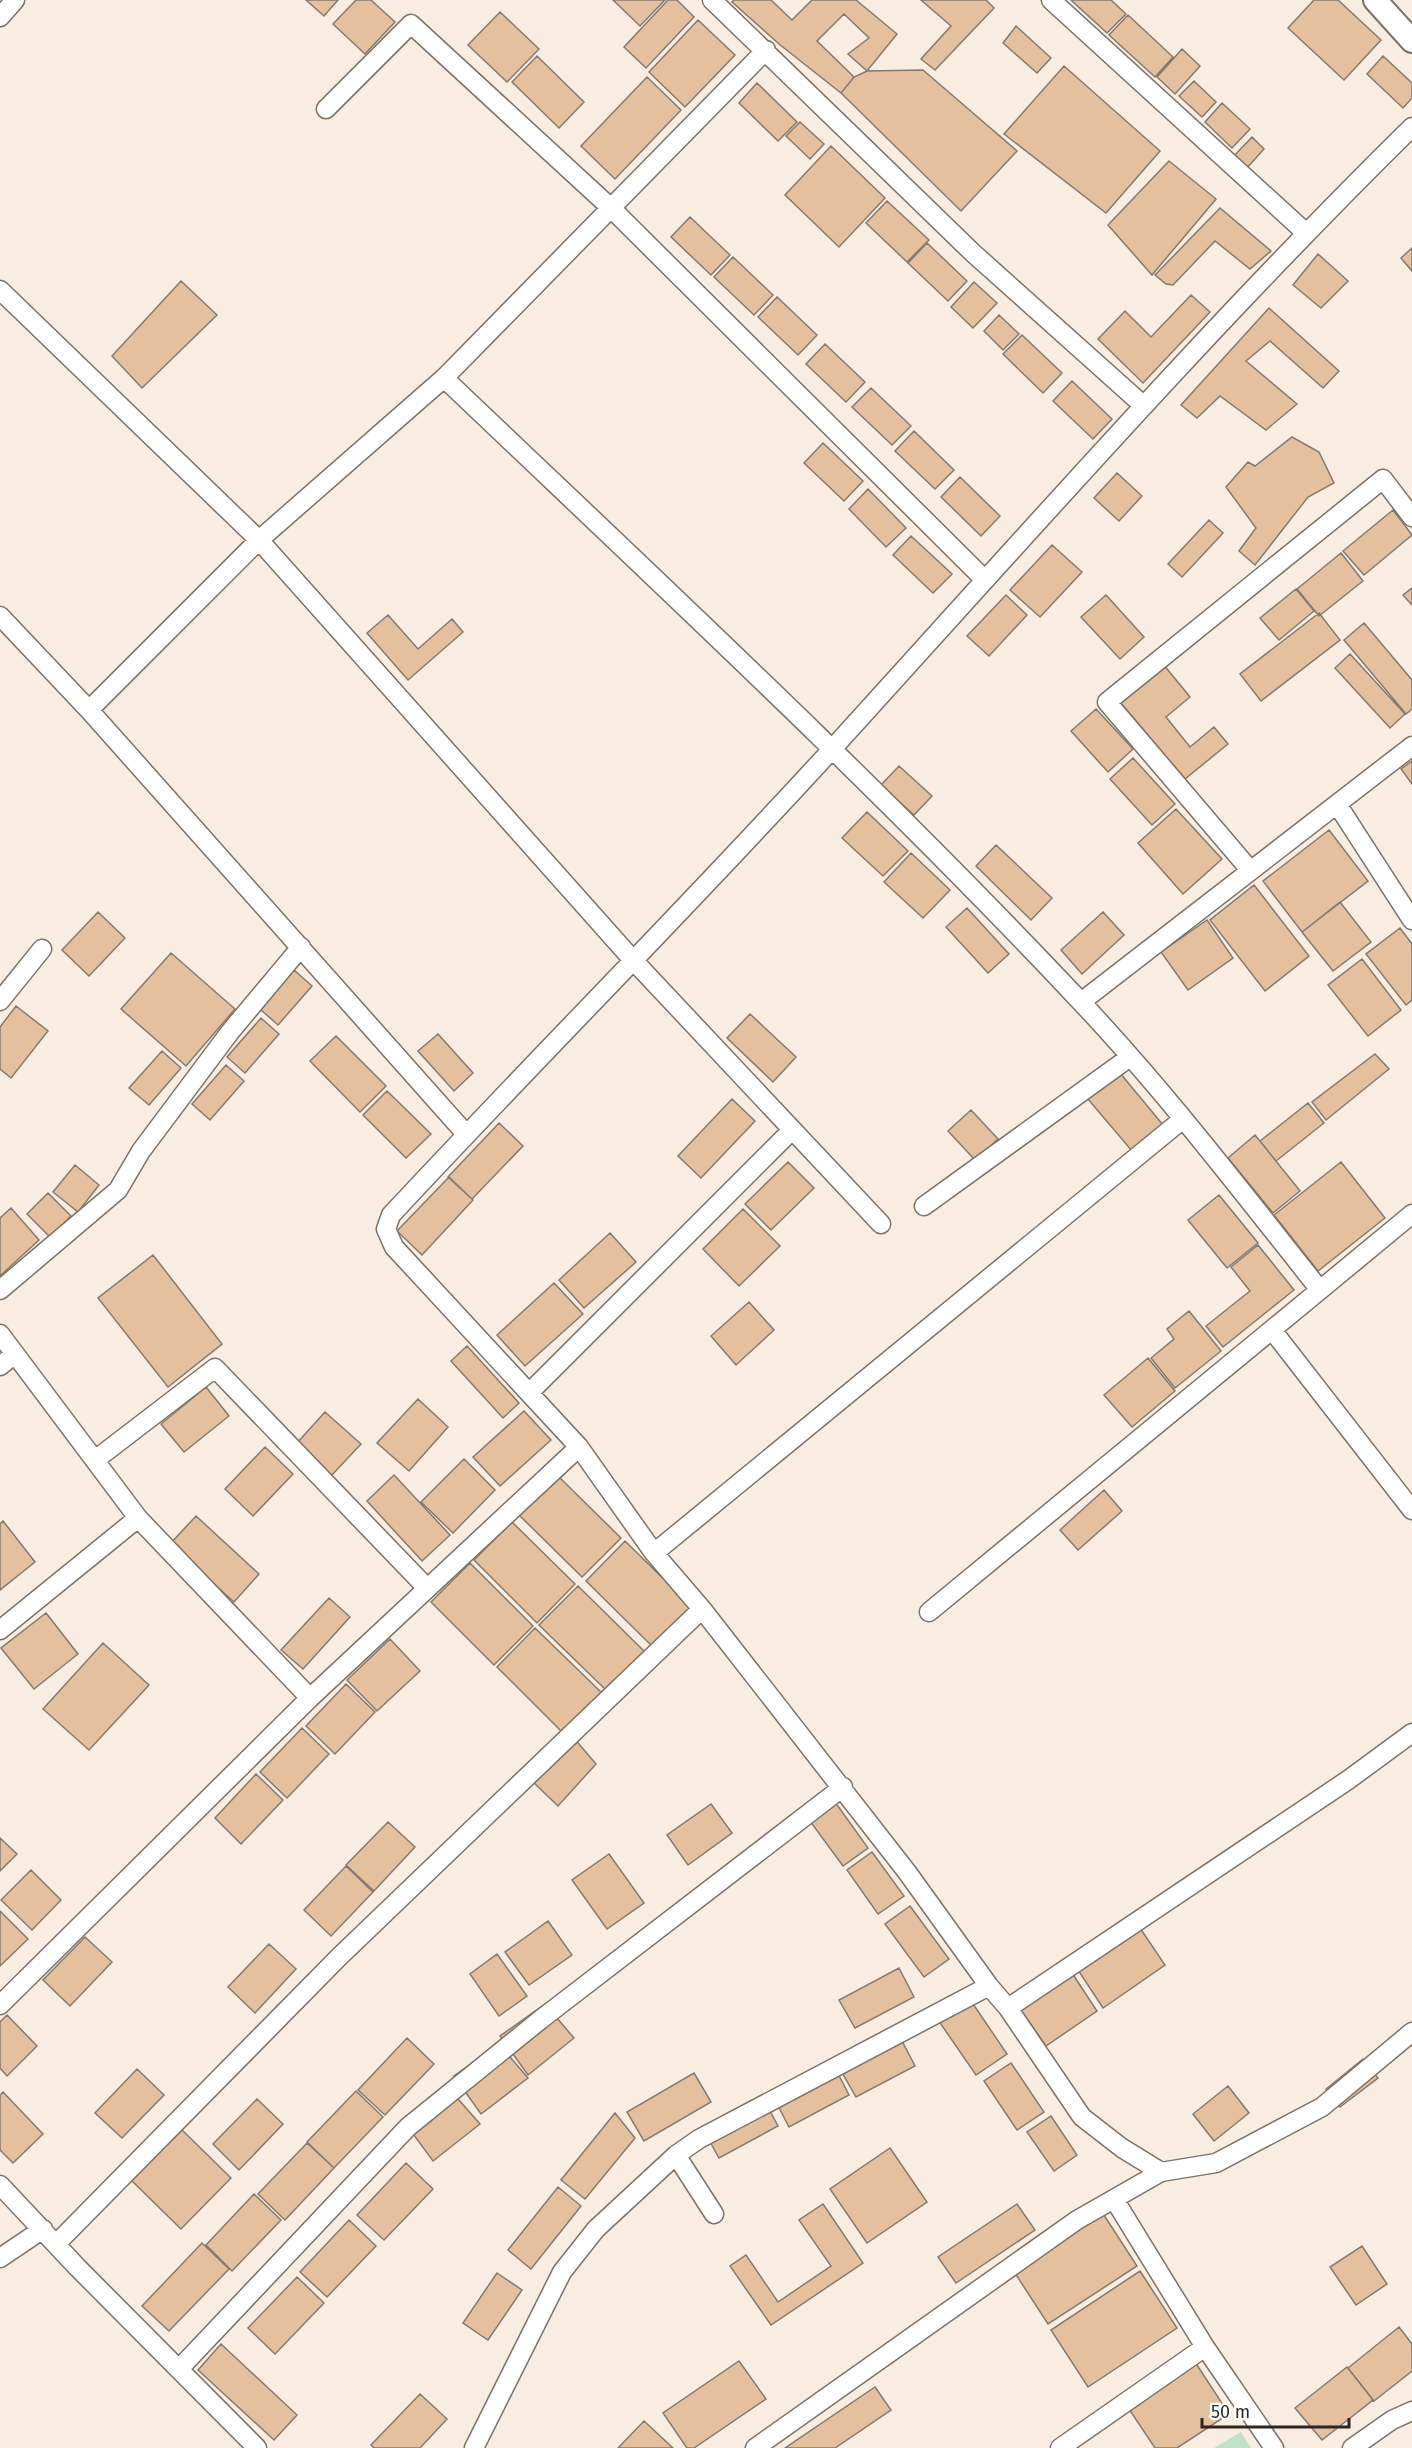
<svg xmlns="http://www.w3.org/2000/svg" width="1412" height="2448" font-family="'Fira Sans',sans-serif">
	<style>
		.green { fill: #c3e2c5 }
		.building { fill: #e4c09f; stroke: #857a70; stroke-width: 1.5 }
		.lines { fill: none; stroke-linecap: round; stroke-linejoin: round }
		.minor-casing { stroke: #7d7268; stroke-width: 21 }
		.tertiary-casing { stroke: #7d7268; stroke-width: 26 }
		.minor { stroke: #fff; stroke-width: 18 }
		.tertiary { stroke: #fff; stroke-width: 22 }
	</style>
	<rect width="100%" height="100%" fill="#f9ece0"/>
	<path class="green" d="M1241,2432L1251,2448H1214Z"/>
	<path class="building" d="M306,0H338L324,16Z
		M356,0H371L395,22L365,54L333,24Z
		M613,0H665L640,26Z
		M668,0H677L694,17L646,68L624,47Z
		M734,0H771L792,20L812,0H856L897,34L867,71L848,54L869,38L844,14L817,41L854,77L841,93L779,44L732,2Z
		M921,0H986L994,8L935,70L921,59L951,26Z
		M1071,0H1111L1126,14L1107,33Z
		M1314,0H1338L1381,40L1344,80L1288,28Z
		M500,12L539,49L507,82L468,45Z
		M1128,15L1173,57L1155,77L1109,35Z
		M698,20L735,55L685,107L649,72Z
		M1016,26L1051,58L1037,73L1003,43Z
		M1182,49L1200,66L1175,94L1157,77Z
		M537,56L584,102L559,128L512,82Z
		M1383,56L1412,83V98L1403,108L1367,74Z
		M1064,66L1160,151L1106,213L1004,134Z
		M923,70L1017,151L961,211L841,93L854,77L867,71Z
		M647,77L681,110L615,179L581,146Z
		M1194,81L1216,102L1202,117L1179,96Z
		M757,83L797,122L778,141L739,103Z
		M1222,103L1250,129L1232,148L1205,122Z
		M800,122L824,144L810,159L786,136Z
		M1252,137L1264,149L1246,169L1233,157Z
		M831,146L885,198L839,247L785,195Z
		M1169,161L1216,199L1152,275L1108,225Z
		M887,201L929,240L907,262L866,223Z
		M1220,208L1271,251L1250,269L1215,241L1173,285L1166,284L1155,275Z
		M690,217L730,255L711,275L671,237Z
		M927,243L967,281L948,301L908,263Z
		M1412,248V271L1401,258Z
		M1318,254L1348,281L1321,308L1293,285Z
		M733,257L773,295L754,315L714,277Z
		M181,281L217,315L142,388L112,356Z
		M974,282L997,303L973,328L951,307Z
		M1191,295L1210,312L1143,383L1098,339L1125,311L1151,337Z
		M777,297L817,335L798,355L758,317Z
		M1269,308L1339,371L1323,388L1270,341L1246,361L1297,404L1266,430L1220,396L1197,418L1181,405Z
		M999,315L1019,334L1003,350L984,331Z
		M1022,335L1062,373L1043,393L1003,354Z
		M825,344L865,382L846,402L806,364Z
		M1072,381L1112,419L1093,439L1053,401Z
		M871,388L911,426L892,445L852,407Z
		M914,431L954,470L935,489L895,451Z
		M1292,437L1319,452L1334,483L1308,497L1255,565L1239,551L1256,528L1226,487L1248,462L1255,466Z
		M823,443L863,481L844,501L804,463Z
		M1117,473L1142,496L1119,521L1094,498Z
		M960,477L1000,516L981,536L941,497Z
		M868,489L906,528L886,547L849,509Z
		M1393,510L1412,535L1364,575L1343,551Z
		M1209,520L1223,533L1182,577L1168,564Z
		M911,536L952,574L933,593L893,555Z
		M1052,545L1082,572L1040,617L1010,590Z
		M1341,553L1363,581L1319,616L1297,589Z
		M1412,588V605L1403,595Z
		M1296,589L1314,611L1279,640L1260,618Z
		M1006,595L1027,615L989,656L967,636Z
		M1106,595L1144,637L1120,659L1081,617Z
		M1319,613L1340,640L1261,701L1240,674Z
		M388,615L418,649L452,619L463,632L408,680L367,633Z
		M1364,623L1412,680V709L1406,714L1344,640Z
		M1350,654L1405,714L1390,728L1335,668Z
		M1163,664L1190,697L1166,717L1190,747L1214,727L1228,744L1185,779L1119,701Z
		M1096,709L1133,749L1108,772L1071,731Z
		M1133,758L1175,804L1152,825L1110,779Z
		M1412,761V784L1401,769Z
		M899,766L932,796L914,815L881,785Z
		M1176,809L1222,859L1183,894L1138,843Z
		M867,812L908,851L883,876L842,838Z
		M1329,830L1368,881L1302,932L1263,881Z
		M996,845L1052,898L1031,920L976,866Z
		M911,853L950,890L923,918L884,882Z
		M1254,885L1309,956L1265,991L1210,920Z
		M1340,902L1371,942L1333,971L1302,932Z
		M967,908L1009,954L988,973L946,927Z
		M98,912L125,938L89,976L62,950Z
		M1103,912L1124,935L1082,974L1061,950Z
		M1207,920L1233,958L1188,990L1161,952Z
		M1400,928L1412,944V1000L1406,1005L1366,954Z
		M171,953L235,1009L186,1066L121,1009Z
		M1362,959L1401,1010L1368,1036L1328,985Z
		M294,970L312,986L278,1025L260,1009Z
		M16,1006L48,1031L11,1078L0,1069V1027Z
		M750,1014L796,1057L773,1082L727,1038Z
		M261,1018L279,1034L245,1073L227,1057Z
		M438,1034L473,1073L454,1091L418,1051Z
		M336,1036L386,1086L360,1112L310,1061Z
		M162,1051L181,1068L149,1105L129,1088Z
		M1375,1054L1389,1069L1326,1120L1312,1102Z
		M226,1065L244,1081L210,1120L192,1104Z
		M1120,1073L1163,1125L1132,1151L1088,1099Z
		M387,1091L431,1134L406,1158L363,1115Z
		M732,1099L755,1121L701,1178L678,1156Z
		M1308,1103L1324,1123L1276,1161L1260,1141Z
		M971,1110L998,1139L975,1160L948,1131Z
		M499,1123L523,1146L472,1199L448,1177Z
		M1255,1135L1300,1191L1273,1213L1228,1158Z
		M788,1162L814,1188L771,1230L745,1204Z
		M1341,1162L1385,1218L1318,1271L1274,1215Z
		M75,1165L99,1185L78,1212L53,1192Z
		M449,1177L473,1200L422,1255L397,1231Z
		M48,1193L71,1216L50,1237L27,1214Z
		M1219,1195L1258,1243L1227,1268L1188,1220Z
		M11,1208L39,1240L0,1276V1218Z
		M743,1209L780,1246L739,1286L703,1249Z
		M610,1233L636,1262L584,1308L559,1280Z
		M1258,1245L1294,1290L1223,1347L1206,1326L1250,1291L1231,1267Z
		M153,1255L222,1344L168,1387L98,1298Z
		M554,1283L583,1314L525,1366L497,1335Z
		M749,1302L774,1330L736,1365L711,1336Z
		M1189,1311L1221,1351L1175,1388L1151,1358L1174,1339L1167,1329Z
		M467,1346L519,1403L503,1418L451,1361Z
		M1148,1358L1175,1391L1132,1427L1104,1395Z
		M206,1387L229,1416L184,1452L161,1424Z
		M418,1399L448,1427L409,1471L377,1443Z
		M524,1411L551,1440L500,1486L473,1457Z
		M325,1412L361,1444L331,1476L296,1444Z
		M265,1447L293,1474L253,1516L225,1489Z
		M464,1459L495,1490L453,1533L421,1502Z
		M394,1475L450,1535L422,1561L367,1501Z
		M558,1476L621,1538L582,1577L519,1515Z
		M1104,1490L1122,1511L1078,1550L1060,1530Z
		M196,1516L259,1574L234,1602L170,1544Z
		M3,1521L35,1562L0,1590V1524Z
		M512,1522L575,1584L537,1623L474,1560Z
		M625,1541L694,1609L655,1649L586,1581Z
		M470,1563L533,1626L494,1665L431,1602Z
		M578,1586L646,1653L608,1692L539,1625Z
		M329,1598L350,1617L303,1669L281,1650Z
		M46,1613L78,1654L34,1689L1,1648Z
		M535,1628L604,1695L565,1735L497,1667Z
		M390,1639L420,1671L377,1711L347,1680Z
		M103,1643L149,1685L89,1750L43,1709Z
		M346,1684L375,1712L335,1754L306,1726Z
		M302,1728L329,1754L287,1798L260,1772Z
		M573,1737L596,1764L558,1806L531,1780Z
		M256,1774L283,1800L241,1844L215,1818Z
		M830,1795L868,1848L843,1866L804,1813Z
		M711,1804L732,1833L688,1865L667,1835Z
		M388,1822L415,1847L374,1891L346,1865Z
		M0,1838L17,1854L0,1871Z
		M872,1852L904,1896L878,1914L847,1870Z
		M609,1854L644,1903L607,1929L572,1880Z
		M346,1866L373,1892L331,1936L304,1910Z
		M31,1870L61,1900L32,1930L1,1900Z
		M910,1906L949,1959L924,1977L885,1924Z
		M0,1911L28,1939L0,1966Z
		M548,1921L572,1955L529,1985L505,1952Z
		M1140,1928L1165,1965L1103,2008L1078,1970Z
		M85,1937L112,1962L70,2006L43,1980Z
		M269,1944L296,1969L255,2013L228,1987Z
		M497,1954L527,1996L499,2016L470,1974Z
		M899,1968L914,1997L855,2028L839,2000Z
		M1072,1973L1097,2011L1046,2046L1020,2009Z
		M967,1995L1007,2054L976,2075L936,2017Z
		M545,2004L574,2038L528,2075L500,2036Z
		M7,2015L37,2046L7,2076L0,2068V2022Z
		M900,2037L915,2066L856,2097L840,2069Z
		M407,2038L434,2064L385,2115L358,2090Z
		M499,2044L528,2078L481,2114L454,2076Z
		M1363,2059L1378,2078L1340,2107L1326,2089Z
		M1011,2063L1044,2112L1017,2130L984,2081Z
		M834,2066L849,2095L789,2127L774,2098Z
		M137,2069L164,2095L122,2138L95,2113Z
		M694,2073L711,2102L644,2141L627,2112Z
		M1228,2086L1249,2113L1214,2141L1193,2114Z
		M356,2091L383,2117L334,2168L307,2142Z
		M451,2091L480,2124L433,2161L405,2123Z
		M3,2092L43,2134L13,2163L0,2150V2095Z
		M763,2098L778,2126L719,2158L703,2129Z
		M257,2099L283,2124L239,2170L213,2144Z
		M615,2113L635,2138L585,2199L561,2180Z
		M1051,2116L1077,2155L1054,2171L1027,2132Z
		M179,2127L231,2178L181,2229L129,2178Z
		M307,2143L334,2168L285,2220L258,2194Z
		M890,2148L927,2202L867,2243L830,2189Z
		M406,2163L433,2189L384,2240L357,2215Z
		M558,2187L581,2206L531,2269L508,2250Z
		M254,2194L281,2220L232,2271L206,2245Z
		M823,2204L863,2263L771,2325L730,2266L746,2255L778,2302L831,2266L799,2220Z
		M1017,2204L1035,2230L956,2283L938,2257Z
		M1100,2209L1137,2266L1048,2324L1011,2267Z
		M349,2220L376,2246L327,2297L300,2272Z
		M202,2243L229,2269L169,2331L142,2306Z
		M1362,2246L1387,2284L1356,2305L1330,2267Z
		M1140,2271L1177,2328L1088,2387L1051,2330Z
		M497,2273L522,2290L488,2340L463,2323Z
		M297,2277L324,2303L275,2354L248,2328Z
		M1399,2327L1412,2344V2371L1374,2401L1348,2368Z
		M221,2344L297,2415L274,2440L198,2370Z
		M739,2361L766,2399L694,2448H687L663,2413Z
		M1195,2362L1229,2414L1177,2448H1155L1127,2406Z
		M1347,2367L1373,2400L1322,2440L1295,2408Z
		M875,2387L891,2410L835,2448H785Z
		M420,2394L447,2419L420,2448H374L371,2445Z
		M644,2421L673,2448H618Z"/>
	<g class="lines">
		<g class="minor-casing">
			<path id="minor" d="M712,0L973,253L1144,406
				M1051,0L1305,232
				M0,17L15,0
				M326,109L411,24L612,209L984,579
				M1412,127C1211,325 1024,538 834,747C689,906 537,1058 391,1215L386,1229L394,1247L579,1447L654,1553L702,1609L907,1872L989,1986L1008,2008L1082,2117L1122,2148L1161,2172L1216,2163L1322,2107L1412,2032
				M0,290L259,540L632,959L881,1224
				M444,378C659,583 877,785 1080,1001C1166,1092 1242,1192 1320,1290L929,1612
				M0,616L89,710L466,1134
				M89,710L259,540L444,378L766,50
				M1337,804L1412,920
				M1250,870L1107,702L1383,479L1412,517
				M0,1001L42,949
				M1081,1002L1412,746
				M924,1206L1130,1057
				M0,1290L118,1190L141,1151L230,1032L301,947
				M1320,1290L1412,1214
				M1272,1330L1412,1510
				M0,1334L138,1518L310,1698
				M0,1366L15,1354
				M529,1393L792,1130
				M95,1460L215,1368L427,1588
				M654,1553L1183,1119
				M0,1630L138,1518
				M0,2005L310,1698L579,1447
				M1008,2008L1348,1780L1412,1733
				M676,2155L714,2214
				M0,2185L77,2267L257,2448
				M1114,2199L1205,2347
				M56,2244L339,1957L702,1609
				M0,2258L43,2229
				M179,2369L408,2127L540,2020L843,1787
				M474,2448L562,2272L596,2229L676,2155L699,2139L989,1986
				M755,2448L1077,2220L1161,2172
				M1060,2448L1205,2347L1274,2448
				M1352,2448L1392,2420L1412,2411"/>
		</g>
		<g class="tertiary-casing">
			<path id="tertiary" d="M1375,0L1412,41"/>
		</g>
		<use href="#minor" class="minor"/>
		<use href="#tertiary" class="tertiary"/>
	</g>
	<path d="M1202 2418v9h147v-9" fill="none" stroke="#2c2723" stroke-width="3"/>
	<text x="1211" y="2418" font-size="18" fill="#2c2723" stroke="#ffffff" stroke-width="4.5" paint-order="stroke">50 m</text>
</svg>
